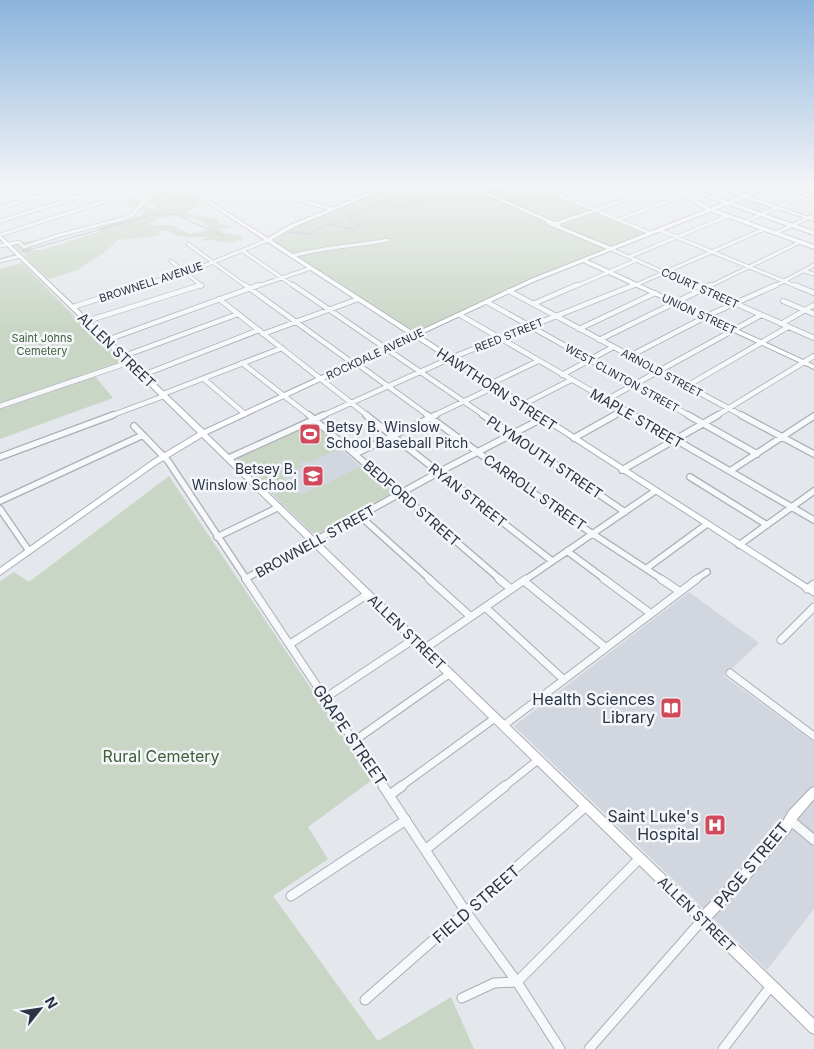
<svg xmlns="http://www.w3.org/2000/svg" width="814" height="1049" font-family="Inter,sans-serif">
	<style>
		.built { fill: #d2d6de }
		.green { fill: #c9d6c5; fill-rule: evenodd }
		.water { fill: #9fb4cc }
		.lines { fill: none; stroke-linecap: round; stroke-linejoin: round }
		.stream { stroke: #9fb4cc; stroke-width: 1 }
		.street-far4-casing { stroke: #a9aeb7; stroke-width: 4.5 }
		.street-far3-casing { stroke: #a9aeb7; stroke-width: 6 }
		.street-far2-casing { stroke: #a9aeb7; stroke-width: 8 }
		.street-far1-casing { stroke: #a9aeb7; stroke-width: 9 }
		.street-casing { stroke: #a9aeb7; stroke-width: 11 }
		.secondary-casing { stroke: #a9aeb7; stroke-width: 2 }
		.primary-casing { stroke: #a3abb8; stroke-width: 2 }
		.street-far4 { stroke: #f7f8fa; stroke-width: 3 }
		.street-far3 { stroke: #f7f8fa; stroke-width: 4.5 }
		.street-far2 { stroke: #f7f8fa; stroke-width: 5.5 }
		.street-far1 { stroke: #f7f8fa; stroke-width: 7 }
		.street { stroke: #f7f8fa; stroke-width: 9 }
		.secondary { fill: #fff; fill-rule: evenodd }
		.primary { fill: #fff; fill-rule: evenodd }
		.labels { text-anchor: middle; dominant-baseline: central; stroke-width: 5; stroke-linejoin: round; paint-order: stroke }
		.far-street-label { font-size: 11px; fill: #2b3445; stroke: #f4f6f9 }
		.far-park-label { font-size: 11px; fill: #3f6138; stroke: #f4f6f9 }
		.street-label { font-size: 14px; fill: #2b3445; stroke: #f4f6f9 }
		.poi-label { font-size: 14px; fill: #2b3445; stroke: #f4f6f9; text-anchor: start }
		.near-poi-label { font-size: 16px; fill: #2b3445; stroke: #f4f6f9; text-anchor: end }
		.near-street-label { font-size: 16px; fill: #2b3445; stroke: #f4f6f9 }
		.near-park-label { font-size: 16px; fill: #3f6138; stroke: #f4f6f9 }
	</style>
	<rect width="100%" height="100%" fill="#e4e7ec"/>
	<path class="built" d="M748,198L773,207L760,213L734,204Z
		M312,424L392,493L314,535L236,459Z
		M689,592L759,643L724,676L814,742V909L767,970L514,726Z"/>
	<path class="green" d="M395,184H537L533,185L645,233L533,278L415,332L273,241L298,225Z
		M178,187L194,197L202,204L185,213L216,219L218,220V224L233,226L219,230L225,233L239,235L243,239L228,243L212,240L201,241L208,237C195,237 175,239 167,230L158,232L161,235L158,236L118,240L102,254L77,270L49,279L25,257V254L12,245L14,243L47,239L46,242L31,247L33,250H42L99,232L98,228C112,221 130,223 144,213L122,202L135,198L146,207L160,210L147,200L145,195L151,192ZM171,216C182,217 191,218 202,221L210,230L190,234L172,225H148L157,219Z
		M22,263L73,315L124,361L0,403V269Z
		M95,376L113,398L0,439V409Z
		M313,424L341,448L315,460L299,463L302,467L282,477L291,485L273,494L237,459Z
		M361,466L392,493L315,535L274,495L292,486L302,495L319,486L325,491L321,486Z
		M169,476L372,780L308,827L328,859L273,896L378,1041L451,997L474,1049H0V581L14,572L29,582Z"/>
	<path class="water" d="M474,184H515L511,188L499,193Z"/>
	<g class="lines">
		<path class="stream" d="M451,188L461,184
			M290,232L310,234C336,216 331,229 356,229L359,224L352,221L349,216L382,203L405,208L425,197
			M21,252L151,215L175,214L223,236
			M0,259L14,255"/>
		<g class="street-far4-casing">
			<path id="street-far4" d="M303,184L357,199
				M357,184L379,189
				M759,184L814,201
				M534,185L650,233
				M0,190L21,184
				M545,190L567,184
				M289,197L332,209
				M570,200L620,184
				M0,208L80,184
				M617,220L686,195
				M0,221L119,184
				M744,222L814,191
				M558,223L668,185
				M659,230L798,287
				M776,233L814,215
				M0,235L158,184
				M188,244L247,287
				M0,246L19,242L24,247L60,235L126,218L132,215L151,194L182,185
				M611,249L697,287
				M243,251L295,287
				M292,256C323,247 356,246 388,240
				M629,257L728,216
				M0,261L20,256
				M171,261L202,286L200,287
				M804,271L814,274
				M137,287L206,265L268,240
				M255,287L311,268
				M574,287L637,260
				M631,287L764,229
				M708,287L800,242
				M773,287L814,265"/>
		</g>
		<g class="street-far3-casing">
			<path id="street-far3" d="M245,285L354,364
				M293,285L485,416
				M694,285L814,338
				M795,285L814,293
				M509,291L743,416
				M219,299L368,416
				M783,301L814,314
				M487,302L690,416
				M533,304L577,285
				M73,307L141,285
				M460,315L635,416
				M87,321L201,285
				M781,324L814,305
				M579,329L655,293
				M263,334L358,299
				M107,340L259,285
				M599,340L711,285
				M124,356L238,314
				M630,356L709,315L776,285
				M242,363L310,416
				M356,363L429,416
				M143,375L259,330
				M562,375L613,347
				M204,379L245,414
				M490,384L538,361
				M687,386L788,327
				M163,394L282,348
				M606,400L761,315
				M522,405L571,380
				M0,406L130,362
				M110,416L164,396
				M322,416L451,358L634,285
				M433,416L494,387
				M613,416L624,410
				M716,416L814,356"/>
		</g>
		<g class="street-far2-casing">
			<path id="street-far2" d="M309,415L501,580
				M366,415L552,561
				M427,415L558,511L663,580
				M483,415L625,512
				M633,415L814,520
				M688,415L757,454
				M741,415L814,454
				M134,426L168,461L247,580
				M574,438L615,415
				M355,454L436,415
				M0,457L113,415
				M229,458L324,415
				M622,470L718,415
				M730,471L814,416
				M690,477L767,525
				M0,501L143,435
				M0,509L29,551
				M360,516L431,580
				M217,537L279,507
				M739,545L814,491
				M567,551L606,580
				M647,568L707,524
				M245,579L439,472L543,418
				M525,580L655,491
				M695,580L707,572"/>
		</g>
		<g class="street-far1-casing">
			<path id="street-far1" d="M246,579L384,787
				M429,579L471,617
				M499,579L511,589
				M604,579L650,613
				M661,579L679,591
				M524,581L605,647
				M807,589L814,584
				M485,607L563,679
				M781,640L814,607
				M290,644L368,594
				M424,649L526,579
				M730,673L814,736
				M325,698L414,639
				M503,726L697,579
				M354,741L449,674
				M400,787L495,718
				M504,787L538,760"/>
		</g>
		<g class="street-casing">
			<path id="street" d="M383,786L466,912L517,982L560,1049
				M390,795L402,786
				M790,820L814,840
				M425,850L505,786
				M291,896L406,820
				M462,998L494,983L517,982L640,858
				M365,1000L586,806
				M589,1049L703,919
				M723,1049L771,986"/>
		</g>
		<g class="secondary-casing">
			<path id="secondary" d="M179,184H183L268,238L290,225L391,184H395L394,185L294,227L271,240L415,333L531,279L607,249L547,224V222L465,185L464,184H468L552,221L561,223L560,226L611,247L741,196L709,185L708,184H713L745,195L774,184H778L777,185L749,196L814,219V221L745,198L587,260L814,365V369L583,262L535,281L419,335L814,589V596L414,337L207,434L702,911L740,872L782,823L789,811L810,789L814,787V799L797,819L790,831L748,880L711,919L814,1019V1034L810,1032L202,437L157,464L0,575V568L153,460L198,433L0,239V235L204,430L410,335Z"/>
		</g>
		<g class="primary-casing">
			<path id="primary" d="M664,184H669L711,208L814,245V249L707,210Z
				M677,184L814,231V235L675,186V185Z"/>
		</g>
		<use href="#street-far4" class="street-far4"/>
		<use href="#street-far3" class="street-far3"/>
		<use href="#street-far2" class="street-far2"/>
		<use href="#street-far1" class="street-far1"/>
		<use href="#street" class="street"/>
		<use href="#secondary" class="secondary"/>
		<use href="#primary" class="primary"/>
	</g>
	<linearGradient id="sky" x2="0" y2="1"><stop stop-color="#8bb4dd"/><stop offset="0.56" stop-color="#f3f4f6"/><stop offset="1" stop-color="#f3f4f6" stop-opacity="0"/></linearGradient>
	<rect width="814" height="330" fill="url(#sky)"/>
	<defs>
		<g id="stadium-square" transform="scale(1.125)"><rect x="-9" y="-9" width="18" height="18" rx="4" fill="#d1495b" stroke="#f4f6f9"/><path d="M0-5a6.5 5 0 1 0 0 10a6.5 5 0 1 0 0-10ZM-3.5-1.8h7v3.6h-7Z" fill="#fff"/></g>
		<g id="school-square" transform="scale(1.125)"><rect x="-9" y="-9" width="18" height="18" rx="4" fill="#d1495b" stroke="#f4f6f9"/><path d="M0-5L7-2L0 1L-7-2ZM-4 1L0 2.5L4 1V4Q0 6-4 4Z" fill="#fff"/></g>
		<g id="library-square" transform="scale(1.125)"><rect x="-9" y="-9" width="18" height="18" rx="4" fill="#d1495b" stroke="#f4f6f9"/><path d="M-6-4Q-3-5.5-.7-3.5V5Q-3 3-6 4ZM6-4Q3-5.5 .7-3.5V5Q3 3 6 4Z" fill="#fff"/></g>
		<g id="hospital-square" transform="scale(1.125)"><rect x="-9" y="-9" width="18" height="18" rx="4" fill="#d1495b" stroke="#f4f6f9"/><path d="M-5-5h3v3.5h4V-5h3V5h-3V1.5h-4V5h-3Z" fill="#fff"/></g>
	</defs>
	<g fill-rule="evenodd">
		<use href="#stadium-square" x="310" y="434"/>
		<use href="#school-square" x="313" y="476"/>
		<use href="#library-square" x="671" y="708"/>
		<use href="#hospital-square" x="715" y="825"/>
	</g>
	<g class="labels">
		<g class="far-street-label">
			<text transform="translate(151 282) rotate(-18)">BROWNELL AVENUE</text>
			<text transform="translate(700 288) rotate(24)">COURT STREET</text>
			<text transform="translate(699 314) rotate(25)">UNION STREET</text>
			<text transform="translate(509 335) rotate(-22)">REED STREET</text>
			<text transform="translate(375 354) rotate(-25)">ROCKDALE AVENUE</text>
			<text transform="translate(662 373) rotate(28)">ARNOLD STREET</text>
			<text transform="translate(622 378) rotate(29)">WEST CLINTON STREET</text>
		</g>
		<g class="far-park-label">
			<text x="42" y="338">Saint Johns<tspan x="42" dy="13">Cemetery</tspan></text>
		</g>
		<g class="street-label">
			<text transform="translate(117 350) rotate(44)">ALLEN STREET</text>
			<text transform="translate(497 389) rotate(33)">HAWTHORN STREET</text>
			<text transform="translate(637 418) rotate(30)">MAPLE STREET</text>
			<text transform="translate(545 457) rotate(34)">PLYMOUTH STREET</text>
			<text transform="translate(535 492) rotate(35)">CARROLL STREET</text>
			<text transform="translate(468 495) rotate(38)">RYAN STREET</text>
			<text transform="translate(412 503) rotate(41)">BEDFORD STREET</text>
			<text transform="translate(315 541) rotate(-29)">BROWNELL STREET</text>
			<text transform="translate(407 632) rotate(44)">ALLEN STREET</text>
			<text transform="translate(697 914) rotate(44)">ALLEN STREET</text>
		</g>
		<g class="poi-label">
			<text x="326" y="426">Betsy B. Winslow<tspan x="326" dy="16">School Baseball Pitch</tspan></text>
			<text x="297" y="468" text-anchor="end">Betsey B.<tspan x="297" dy="16">Winslow School</tspan></text>
		</g>
		<g class="near-poi-label">
			<text x="655" y="699">Health Sciences<tspan x="655" dy="18">Library</tspan></text>
			<text x="699" y="816">Saint Luke's<tspan x="699" dy="18">Hospital</tspan></text>
		</g>
		<g class="near-street-label">
			<text transform="translate(350 735) rotate(56)">GRAPE STREET</text>
			<text transform="translate(751 865) rotate(-50)">PAGE STREET</text>
			<text transform="translate(476 904) rotate(-41)">FIELD STREET</text>
		</g>
		<g class="near-park-label">
			<text x="161" y="756">Rural Cemetery</text>
		</g>
	</g>
	<g transform="translate(40 1009) rotate(60)" stroke="#f4f6f9" stroke-width="4" paint-order="stroke">
	<path d="M0-4L9 19L0 12L-9 19Z" fill="#2b3445"/>
	<text y="-8" font-size="14" font-weight="bold" text-anchor="middle" fill="#2b3445">N</text>
	</g>
</svg>
